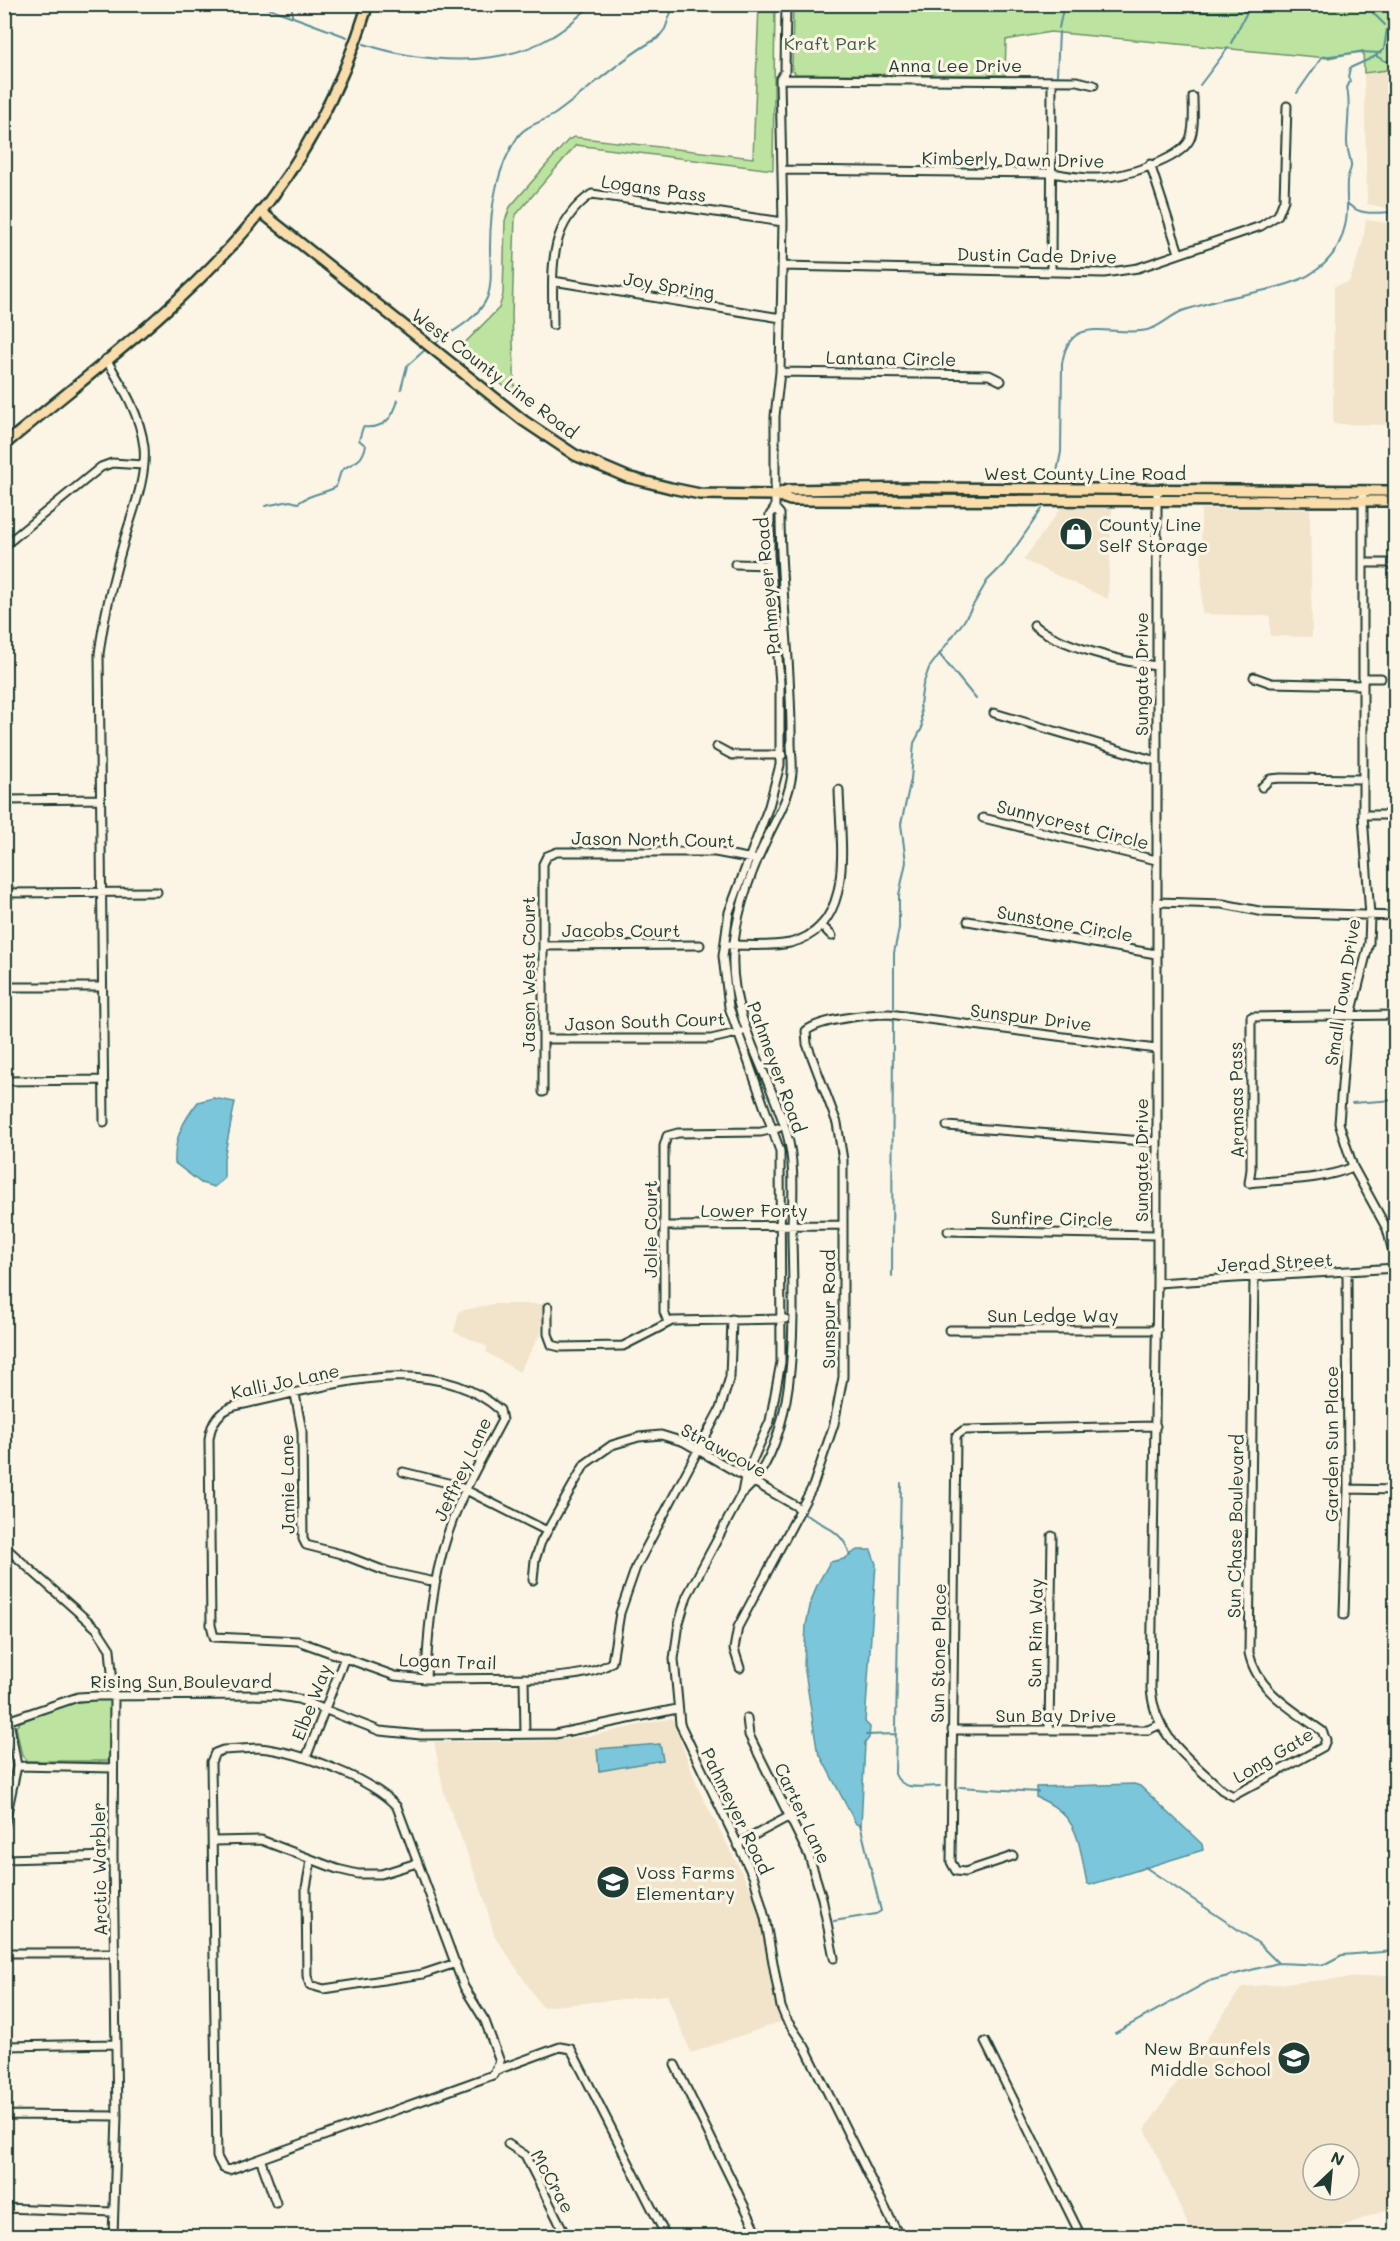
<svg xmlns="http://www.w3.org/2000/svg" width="1400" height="2241" font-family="Mali,sans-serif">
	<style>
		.built { fill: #f1e4cb; fill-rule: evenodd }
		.green { fill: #bce4a0; stroke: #6e906a; stroke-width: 1.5 }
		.water { fill: #7bc6db; stroke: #568f98; stroke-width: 1.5 }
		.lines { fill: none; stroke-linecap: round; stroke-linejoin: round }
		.stream { stroke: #568f98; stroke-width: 2 }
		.minor-casing { stroke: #1f3d34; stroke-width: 11 }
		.major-casing { stroke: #1f3d34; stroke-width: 14 }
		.minor { stroke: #fcf5e5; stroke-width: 7 }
		.major { stroke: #faddab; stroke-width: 9 }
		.labels { text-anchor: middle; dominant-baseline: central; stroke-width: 6; stroke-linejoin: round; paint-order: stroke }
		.park-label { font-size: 18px; fill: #3e5e4a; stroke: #fcf5e5 }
		.street-label { font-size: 18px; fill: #1f3d34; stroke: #fcf5e5 }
		.poi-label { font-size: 18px; fill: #1f3d34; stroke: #fcf5e5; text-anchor: start }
	</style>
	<rect width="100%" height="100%" fill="#fcf5e5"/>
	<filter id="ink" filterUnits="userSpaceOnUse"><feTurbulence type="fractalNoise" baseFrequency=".0167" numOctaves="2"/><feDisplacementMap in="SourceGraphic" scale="12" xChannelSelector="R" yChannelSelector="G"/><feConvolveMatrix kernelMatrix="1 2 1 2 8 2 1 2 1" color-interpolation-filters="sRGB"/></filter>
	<g filter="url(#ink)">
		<path class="built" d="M1395,69V210L1367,204L1364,73Z
			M1366,220L1395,224V483L1394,425L1333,424L1334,286L1349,282L1362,246Z
			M1061,508H1112L1108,599L1023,560Z
			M1201,509H1310L1312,637L1270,636V616L1202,614Z
			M493,1304H543L541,1333L519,1372L486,1352L488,1347L454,1332L459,1311Z
			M672,1718L699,1790L754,1896L761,1916L772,1988L783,2021L691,2053L667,1995L542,2007L494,1935L484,1898L444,1793L434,1742L550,1741L594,1735Z
			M1395,1974V2207L1315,2236H1193L1145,2129L1242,1987ZM1313,2154H1349V2190H1313Z"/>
		<path class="green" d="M759,5H775L773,170L576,145L515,216L512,316L515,395L458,350L499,308L503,295L505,221L510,207L568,140L574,137L753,158Z
			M793,5H1395V69L1364,73L1363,51L1328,58L1050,32L1006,40L1005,75L796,74L792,70Z
			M107,1699L111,1701L112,1756L108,1761H27L22,1756L16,1727L20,1722L70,1703Z"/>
		<path class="water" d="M213,1098L235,1102L224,1158V1179L214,1187L201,1183L175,1163C174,1138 183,1121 198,1102Z
			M857,1550H871L876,1564L865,1722L870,1727L869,1738L865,1743L861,1826L856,1824L817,1749L804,1665L806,1625L811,1602L817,1585L830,1562L844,1559Z
			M660,1744L663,1760L599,1771L597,1749Z
			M1134,1784L1140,1786L1202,1844L1203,1850L1090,1885L1087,1883C1078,1841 1080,1815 1036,1797V1787Z"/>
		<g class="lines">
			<path class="stream" d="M258,4L347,37
				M292,4V16
				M1081,4C1158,11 1239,18 1315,4
				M1370,4L1373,13L1385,25
				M1059,28L1064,4
				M1231,43L1247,12
				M364,44C422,63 499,69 553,36C568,28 579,15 593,4
				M1376,56L1385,61H1396
				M1057,75L1059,32
				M1200,85L1228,48
				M1297,93L1322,57L1361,52L1380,53
				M1348,204C1362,217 1378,212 1396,212
				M432,345C450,333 478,319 487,298C493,283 490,263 490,248C490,211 496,169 517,138C525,125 543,122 555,114C590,89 620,59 658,38L665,29L674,4
				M401,389L407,366L427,348
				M1055,482L1061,452L1062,364C1069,314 1107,335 1141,331C1157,330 1168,317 1182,311C1191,308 1202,305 1212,302C1263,287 1331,290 1345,226C1349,211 1346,197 1347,181C1347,175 1352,170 1351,164C1350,156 1347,150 1347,142C1347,124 1351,104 1347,88L1350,81L1348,77L1350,68L1374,57L1384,49L1387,29
				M265,506L290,501L298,503C313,492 321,495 336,487L341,471C355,459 360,466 366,446L359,440L363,427C383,429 393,419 398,400
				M940,655L976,699
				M1394,677H1396
				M894,1008V953L899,928V895L906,862L901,824L911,779L914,743L922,728L920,704L923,685L929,668L964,621L987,581L1004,564L1042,509
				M1352,1103L1396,1100
				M892,1276L893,1021
				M901,1483L895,1774C902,1792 924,1786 940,1786
				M804,1514C823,1525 845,1532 850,1556
				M866,1735L896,1734
				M960,1787L1038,1792
				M1145,1867L1258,1943L1278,1963
				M834,1921L876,1914L881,1911L860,1824
				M1115,2033L1209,1981L1278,1963L1323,1965L1342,1955L1396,1951"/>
			<g class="minor-casing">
				<path id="minor" d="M780,79L1077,81L1094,85
					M1150,164L1179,253
					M783,170L1051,173C1066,175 1082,179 1098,178C1121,177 1180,161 1190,139C1195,127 1193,110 1193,97
					M782,266L1104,273L1138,268L1261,226L1278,215L1284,200L1287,106
					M1051,271L1052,81
					M553,281L781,318
					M553,325C553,276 545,225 592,194L783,222
					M780,372L989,375L1001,381
					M1157,490V1283L1151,1689C1155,1738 1190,1759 1222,1790L1233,1796L1323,1747L1326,1740L1322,1731C1293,1710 1257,1691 1249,1653L1254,1278
					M1363,497V815L1370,916L1369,943L1346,1035L1339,1123L1353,1167L1387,1229L1396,1264
					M775,508L770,515V555L780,683V765L769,806L729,912L723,956L729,1007L780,1151L781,1362L770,1421L745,1477L742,1493L687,1596L679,1623L674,1659L680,1724L754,1878L765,1918L781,2007L786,2019L805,2047L899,2236
					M4,546L101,467L112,463L143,465
					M1363,563H1396
					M735,564L770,565
					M1034,625C1059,646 1124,662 1156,666
					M1254,677L1271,683L1363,685
					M1363,678H1381
					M994,713L1156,761
					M717,747L732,755H782
					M1262,787L1270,779L1281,778L1363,779
					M4,800L100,799
					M1363,815H1396
					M983,818L1156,860
					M4,893L157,892
					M1157,902L1223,904L1264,912L1396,916
					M968,921L1156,954
					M821,925L832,936
					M729,945C749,945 770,947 790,943C857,927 840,841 839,790
					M543,946L700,945
					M4,987H102
					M543,1039H711L741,1032
					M4,1081L103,1080
					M543,1092V864L547,856L557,852H715L753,859
					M104,1122L99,654C104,615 113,579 124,541C132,513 147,478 144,447C140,414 123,387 106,359
					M947,1126L1156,1142
					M1353,1167C1320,1181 1284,1179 1249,1183L1251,1169V1017L1396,1015
					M666,1226L843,1225
					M948,1231L1156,1235
					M1157,1283L1396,1268
					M548,1307V1334L552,1345L560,1347L623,1346L672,1321L785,1319
					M668,1322L664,1312V1146L667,1136L678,1133L761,1132L778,1128
					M949,1330H1157
					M295,1394L302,1431L303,1539L306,1545L341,1554L385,1571L435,1582
					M403,1472L456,1485L547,1531
					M1348,1489L1396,1490
					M743,1493C802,1439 793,1309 792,1235C792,1202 796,1166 787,1134C770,1074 730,1019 733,955C735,914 751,871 769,834C779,814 790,795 792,773C793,763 791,752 791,742C792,666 780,591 780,514L775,508V416L780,372L783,222L780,79L785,72L786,4
					M4,1546L97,1629L110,1649L114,1696L113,1856L117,2116L113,2236
					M533,1580L535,1560L541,1542L585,1464L612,1445L639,1437L661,1435L684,1442L801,1509
					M1344,1615L1348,1489L1347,1272
					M740,1668L734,1649L738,1627L813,1486L834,1424L843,1377V1160L837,1123L807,1044L806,1031C820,1019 870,1014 889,1014L1156,1049
					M524,1678L525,1734
					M426,1679C428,1618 435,1558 460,1502C472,1474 488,1447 502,1420L500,1410C428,1347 318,1390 235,1406C219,1411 211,1423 209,1439L211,1625L214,1637L298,1641L395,1676L426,1679L546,1678C565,1676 597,1674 612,1662L620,1613L636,1567L720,1409L730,1377L732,1319
					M747,1718L749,1735L809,1856L822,1898L834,1958
					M4,1722L78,1697L96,1696L275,1695L298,1699L380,1731L421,1735L555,1734L677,1709
					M952,1730H1148L1159,1725
					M1049,1730L1052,1536
					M258,1748C297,1751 371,1778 397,1807L464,1987L485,2021L500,2062L493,2075L229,2170L223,2168L217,2157L211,1762L215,1753L223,1750Z
					M306,1758L345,1657
					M17,1766L113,1768
					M4,1827L17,1766L9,1720
					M213,1841L261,1840L337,1869L358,1874H381L417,1863
					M738,1844L790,1816
					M1013,1856L965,1872L956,1871L951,1862L956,1436L964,1430L1156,1426
					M4,1859L113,1856
					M311,1860L306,1888L307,1976L310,1985L324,1989L423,1974L456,1963
					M4,1899V2130
					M5,1953H115
					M985,2042L1081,2236
					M6,2046L116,2044
					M675,2065L759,2236
					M497,2070L560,2047L571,2049L666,2236
					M5,2115L117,2116
					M508,2144L525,2155L566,2236
					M261,2161L276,2203
					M4,2208L113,2212"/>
			</g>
			<g class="major-casing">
				<path id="major" d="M261,212L524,421L575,455L627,477L671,488L700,494L776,495L790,500L1396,501
					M4,445C85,377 173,313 242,234C301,168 342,88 368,4
					M776,495L788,490L921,488L1396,491"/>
			</g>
			<use href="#minor" class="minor"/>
			<use href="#major" class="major"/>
		</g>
	</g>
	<defs>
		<g id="shop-disc" transform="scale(1.725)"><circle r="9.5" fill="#1f3d34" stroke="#fcf5e5"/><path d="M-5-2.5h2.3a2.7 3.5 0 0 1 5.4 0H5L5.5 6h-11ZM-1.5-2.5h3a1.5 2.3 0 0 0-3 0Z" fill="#fff"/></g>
		<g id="school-disc" transform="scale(1.725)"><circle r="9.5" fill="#1f3d34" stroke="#fcf5e5"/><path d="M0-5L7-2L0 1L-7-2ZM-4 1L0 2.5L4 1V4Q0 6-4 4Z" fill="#fff"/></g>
	</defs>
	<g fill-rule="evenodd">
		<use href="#shop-disc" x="1076" y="534"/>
		<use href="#school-disc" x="613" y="1882"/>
		<use href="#school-disc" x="1294" y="2058"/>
	</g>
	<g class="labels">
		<g class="park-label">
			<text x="830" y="43">Kraft Park</text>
		</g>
		<g class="street-label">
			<text x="955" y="65">Anna Lee Drive</text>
			<text transform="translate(1013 159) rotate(1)">Kimberly Dawn Drive</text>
			<text transform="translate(654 188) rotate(8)">Logans Pass</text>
			<text transform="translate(1037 255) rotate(1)">Dustin Cade Drive</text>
			<text transform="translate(669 285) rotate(9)">Joy Spring</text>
			<text transform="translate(891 358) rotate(1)">Lantana Circle</text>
			<text transform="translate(495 373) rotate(37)">West County Line Road</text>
			<text x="1085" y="473">West County Line Road</text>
			<text transform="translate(767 586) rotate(-95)">Pahmeyer Road</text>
			<text transform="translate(1141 674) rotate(-90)">Sungate Drive</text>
			<text transform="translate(1073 824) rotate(14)">Sunnycrest Circle</text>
			<text transform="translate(653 839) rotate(1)">Jason North Court</text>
			<text transform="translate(1065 923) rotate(10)">Sunstone Circle</text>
			<text x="621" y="930">Jacobs Court</text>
			<text transform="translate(528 974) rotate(-90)">Jason West Court</text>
			<text transform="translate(1342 992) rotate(-81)">Small Town Drive</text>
			<text transform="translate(1031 1017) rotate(7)">Sunspur Drive</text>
			<text transform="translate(645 1021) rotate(-2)">Jason South Court</text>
			<text transform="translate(777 1067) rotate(70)">Pahmeyer Road</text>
			<text transform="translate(1236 1100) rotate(-91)">Aransas Pass</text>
			<text transform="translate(1141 1160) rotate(-90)">Sungate Drive</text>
			<text x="754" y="1210">Lower Forty</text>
			<text transform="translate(1052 1218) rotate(1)">Sunfire Circle</text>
			<text transform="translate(650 1229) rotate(-90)">Jolie Court</text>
			<text transform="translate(1275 1262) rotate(-3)">Jerad Street</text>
			<text transform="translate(828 1309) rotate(-90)">Sunspur Road</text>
			<text x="1053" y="1315">Sun Ledge Way</text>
			<text transform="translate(285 1381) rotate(-12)">Kalli Jo Lane</text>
			<text transform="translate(1331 1444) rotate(-90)">Garden Sun Place</text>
			<text transform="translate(724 1450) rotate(28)">Strawcove</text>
			<text transform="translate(462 1469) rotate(-65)">Jeffrey Lane</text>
			<text transform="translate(287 1484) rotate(-91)">Jamie Lane</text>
			<text transform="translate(1235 1526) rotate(-89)">Sun Chase Boulevard</text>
			<text transform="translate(1035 1633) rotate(-89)">Sun Rim Way</text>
			<text transform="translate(938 1653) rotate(-89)">Sun Stone Place</text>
			<text transform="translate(448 1661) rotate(2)">Logan Trail</text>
			<text x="181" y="1681">Rising Sun Boulevard</text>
			<text transform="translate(311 1702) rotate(-69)">Elbe Way</text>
			<text x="1056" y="1715">Sun Bay Drive</text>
			<text transform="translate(1273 1755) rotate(-31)">Long Gate</text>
			<text transform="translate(737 1811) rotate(64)">Pahmeyer Road</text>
			<text transform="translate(803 1813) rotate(65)">Carter Lane</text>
			<text transform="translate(99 1869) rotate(-91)">Arctic Warbler</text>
			<text transform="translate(553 2181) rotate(61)">McCrae</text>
		</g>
		<g class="poi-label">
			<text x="1099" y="524">County Line<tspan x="1099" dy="21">Self Storage</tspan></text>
			<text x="636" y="1872">Voss Farms<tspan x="636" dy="21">Elementary</tspan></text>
			<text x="1271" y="2048" text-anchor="end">New Braunfels<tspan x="1271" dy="21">Middle School</tspan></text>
		</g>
	</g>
	<rect width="1400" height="2241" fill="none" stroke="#fcf5e5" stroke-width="24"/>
	<rect x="12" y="12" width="1376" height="2217" fill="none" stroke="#1f3d34" stroke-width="2" filter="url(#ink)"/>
	<g transform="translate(1331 2172) rotate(26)"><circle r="28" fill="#fcf5e5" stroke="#a4ab9e" stroke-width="1.5"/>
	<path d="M0-4.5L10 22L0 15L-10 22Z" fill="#1f3d34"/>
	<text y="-9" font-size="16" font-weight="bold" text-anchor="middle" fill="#1f3d34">N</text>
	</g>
</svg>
